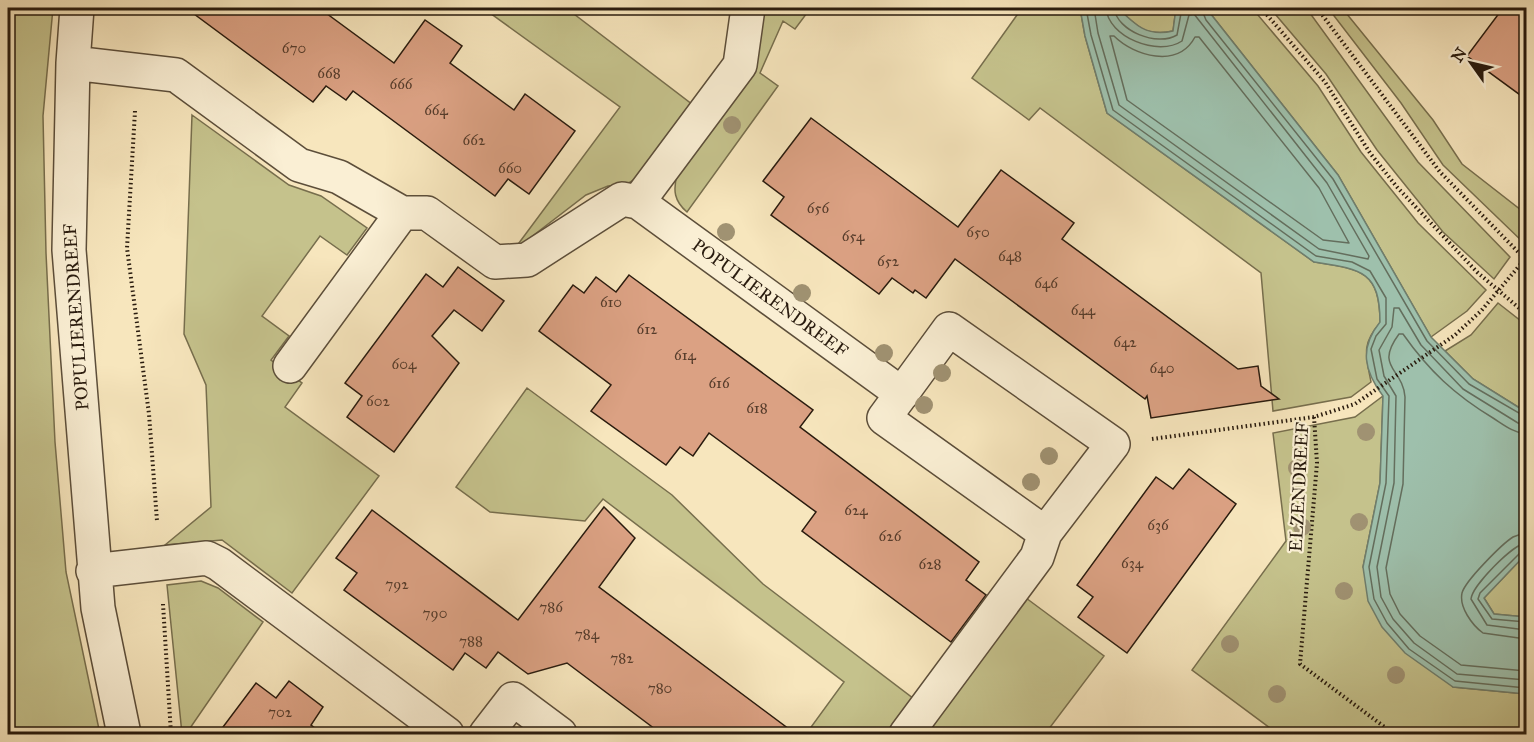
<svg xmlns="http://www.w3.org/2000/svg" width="1534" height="742" font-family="'IM FELL Great Primer',serif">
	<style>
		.green { fill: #c5c28c; stroke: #776e4d; stroke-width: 1.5 }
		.water { fill: #9ec0ac; stroke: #6f7e6d; stroke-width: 1.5 }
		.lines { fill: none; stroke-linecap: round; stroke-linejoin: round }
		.shore { stroke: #646e5d; stroke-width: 1.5 }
		.building { fill: #dba183; stroke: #291b0e; stroke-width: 1.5 }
		.minor-casing { stroke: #5c4e3a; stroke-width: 36 }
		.path { stroke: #291b0e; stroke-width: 4; stroke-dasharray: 1.5 3; stroke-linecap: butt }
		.minor { stroke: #faefd4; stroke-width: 33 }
		.tree { fill: #a09272 }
		.labels { text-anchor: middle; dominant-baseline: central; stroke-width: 4.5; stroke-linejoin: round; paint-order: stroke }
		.number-label { font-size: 15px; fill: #563c2b }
		.street-label { font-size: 18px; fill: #291b0e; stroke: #faefd4 }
	</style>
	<rect width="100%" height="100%" fill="#f7e6bd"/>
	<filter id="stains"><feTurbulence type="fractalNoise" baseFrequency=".00333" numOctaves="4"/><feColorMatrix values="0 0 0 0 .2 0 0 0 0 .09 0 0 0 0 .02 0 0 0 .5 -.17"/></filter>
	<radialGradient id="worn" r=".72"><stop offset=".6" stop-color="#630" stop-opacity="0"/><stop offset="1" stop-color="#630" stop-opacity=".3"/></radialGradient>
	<path class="green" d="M8,8H53L43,116L46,253L55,442L66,572L100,734H8Z
		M483,8H566L693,105L642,175L627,184L608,186L586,195L513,251L620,107Z
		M763,8H799L807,13L795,29L783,21L760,73L778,86L687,212C674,201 673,190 677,175Z
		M1022,8H1080L1085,36L1107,113L1314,262C1360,269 1380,270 1380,323C1361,344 1366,356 1371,382L1351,397L1273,411L1261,273L1040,108L1029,120L972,78Z
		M1118,8H1176L1173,31C1145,37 1136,26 1118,8Z
		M1206,8H1252L1318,86L1361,152L1418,223L1486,290L1467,311L1431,337L1338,175Z
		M1270,8L1307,9L1418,162L1510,257L1494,279L1443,232L1377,150L1326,74Z
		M1328,8H1342L1433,120L1462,164L1526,214V245L1443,165L1401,103Z
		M192,115L289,185L321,196L367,228L347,255L320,236L262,316L289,336L271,360L302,383L285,407L379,476L292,593L222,540L165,545L211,507L206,385L184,334Z
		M1498,303L1526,325V412L1473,379L1445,351L1471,335Z
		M527,388L672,495L763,584L914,699L889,734H806L844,682L603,499L585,521L490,512L456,487Z
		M1383,396L1380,483L1363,567L1453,687L1526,694V734H1354L1351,732L1349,734H1278L1192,670L1286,541L1273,433L1355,417Z
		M1526,554V617L1494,614L1484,598Z
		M201,581L218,588L263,622L186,734H182L167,585Z
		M1026,598L1104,656L1045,734H924Z"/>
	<path class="water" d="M1080,8H1118C1135,25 1147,37 1173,31L1176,8H1206L1338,175L1431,337L1473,379L1526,412V554L1484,598L1494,614L1526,617V694L1453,687L1405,653L1382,627L1368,601L1363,567L1380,483L1383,396C1364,371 1359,348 1380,322C1380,270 1360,269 1314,262L1107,113L1085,36Z"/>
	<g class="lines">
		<path class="shore" d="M1086,8L1091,35L1113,110L1316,256L1352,262L1370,271L1386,298V324L1376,336L1371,349L1377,379L1389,396L1386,483L1369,567L1374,599L1387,623L1409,649L1455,681L1526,688
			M1094,8L1098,33L1119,105L1319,249L1368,259L1369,256L1327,183L1194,14L1189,15L1182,41C1158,57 1108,37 1106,8
			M1114,8C1117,31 1157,47 1177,35L1182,8
			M1201,8L1206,20L1333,179L1427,341L1469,384L1526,417
			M1110,36H1114C1134,56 1178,69 1195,37H1199L1319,188L1349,243L1323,240L1127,100Z
			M1526,425L1518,423L1463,389L1421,345L1399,308H1394L1392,327L1379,350L1384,376L1396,396L1394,483L1377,567L1381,597L1393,619L1414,643L1457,674L1526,680
			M1526,434C1514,433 1504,425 1493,418C1455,395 1429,371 1403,334H1399C1374,368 1403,368 1405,397L1403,484L1386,568L1390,594L1400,614L1420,636L1461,665L1526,671
			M1526,534C1522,534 1517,535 1513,537C1502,544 1465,581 1462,593C1459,607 1472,625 1483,633L1526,639
			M1526,543C1513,544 1472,586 1471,599L1487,625L1526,630
			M1526,551L1520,553L1480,593L1478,599L1492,619L1526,622"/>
	</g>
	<path class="building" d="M186,8H319L394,63L425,20L462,46L450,63L514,110L525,94L575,131L529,194L508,179L495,196L353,91L346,100L326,86L313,102Z
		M1503,8H1527V100L1467,56Z
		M811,118L958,227L1001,170L1074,223L1062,239L1238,369L1258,366L1261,386L1279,399L1151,418L1147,396L1145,399L955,259L926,298L915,290L913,293L892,278L879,294L771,215L784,197L763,181Z
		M458,267L504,301L482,331L454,310L432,336L459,363L394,452L347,417L362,396L345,383L426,274L443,287Z
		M629,275L813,410L800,427L979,562L966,580L986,595L951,642L802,531L816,512L709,433L693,456L680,447L666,465L591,411L611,385L539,331L573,285L584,293L596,277L616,292Z
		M1189,469L1236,504L1127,653L1078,617L1093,597L1077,585L1156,477L1173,489Z
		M604,507L635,538L599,587L797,735H663L567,663L528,674L498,652L486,668L465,653L453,670L344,590L357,573L336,558L372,510L518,620Z
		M289,681L323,707L311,725L324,735H217L256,683L276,698Z"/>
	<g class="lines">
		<g class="minor-casing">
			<path id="minor" d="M77,8L73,63L69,250L98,608L124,734
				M73,63L176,75L299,165L339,177L402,213H427L495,262L527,260L622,199L638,202L902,394
				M638,202L740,65L748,8
				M949,329L1113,444L1045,533L884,418Z
				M290,366L402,213
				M93,571L207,558L219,564L447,734
				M486,734L513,699L560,734
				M906,734L1037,557L1045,533"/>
		</g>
		<path class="path" d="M1261,8L1325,82L1370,153L1397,187L1477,272L1526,314
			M1317,8L1440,172L1526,260
			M135,111L127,248L149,414L157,521
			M1314,417L1317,463L1300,664L1394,734
			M1152,439L1314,417L1355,404L1455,335L1481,311L1525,259
			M163,604L171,734"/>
		<use href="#minor" class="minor"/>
	</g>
	<g class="tree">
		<circle cx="732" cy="125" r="9"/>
		<circle cx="726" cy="232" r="9"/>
		<circle cx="802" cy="293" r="9"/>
		<circle cx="884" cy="353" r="9"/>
		<circle cx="942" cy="373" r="9"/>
		<circle cx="924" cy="405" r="9"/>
		<circle cx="1366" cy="432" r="9"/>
		<circle cx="1049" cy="456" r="9"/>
		<circle cx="1297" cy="468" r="9"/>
		<circle cx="1031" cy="482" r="9"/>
		<circle cx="1359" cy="522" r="9"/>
		<circle cx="1302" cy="527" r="9"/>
		<circle cx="1344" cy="591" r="9"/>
		<circle cx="1230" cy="644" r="9"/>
		<circle cx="1396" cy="675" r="9"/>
		<circle cx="1277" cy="694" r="9"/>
	</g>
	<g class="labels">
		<g class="number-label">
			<text x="294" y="48">670</text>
			<text x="329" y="73">668</text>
			<text x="401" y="84">666</text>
			<text x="436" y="110">664</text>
			<text x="474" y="140">662</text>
			<text x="510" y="168">660</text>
			<text x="818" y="208">656</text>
			<text x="978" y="232">650</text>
			<text x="853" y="236">654</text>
			<text x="1010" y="256">648</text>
			<text x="888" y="261">652</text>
			<text x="1046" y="283">646</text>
			<text x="611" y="302">610</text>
			<text x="1083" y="310">644</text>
			<text x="647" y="329">612</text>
			<text x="1125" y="342">642</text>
			<text x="685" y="355">614</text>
			<text x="404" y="364">604</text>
			<text x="1162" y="368">640</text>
			<text x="719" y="383">616</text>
			<text x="378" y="401">602</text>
			<text x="757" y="408">618</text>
			<text x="856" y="510">624</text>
			<text x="1158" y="525">636</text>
			<text x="890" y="536">626</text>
			<text x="1132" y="563">634</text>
			<text x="930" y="564">628</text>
			<text x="397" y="584">792</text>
			<text x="551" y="607">786</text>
			<text x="435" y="613">790</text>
			<text x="587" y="634">784</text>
			<text x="471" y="641">788</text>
			<text x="622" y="658">782</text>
			<text x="660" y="688">780</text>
			<text x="280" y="712">702</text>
		</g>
		<g class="street-label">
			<text transform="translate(770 298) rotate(36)">POPULIERENDREEF</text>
			<text transform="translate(76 317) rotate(-94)">POPULIERENDREEF</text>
			<text transform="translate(1299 487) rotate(-87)">ELZENDREEF</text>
		</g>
	</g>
	<rect width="1534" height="742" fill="none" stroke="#f7e6bd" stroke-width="30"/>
	<rect x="9" y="9" width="1516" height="724" fill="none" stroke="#291b0e" stroke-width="3"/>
	<rect x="15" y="15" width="1504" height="712" fill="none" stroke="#291b0e" stroke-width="1.5"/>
	<g transform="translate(1471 63) rotate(304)" stroke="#faefd4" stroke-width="4.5" paint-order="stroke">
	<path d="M0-4.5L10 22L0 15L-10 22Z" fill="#291b0e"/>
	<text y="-9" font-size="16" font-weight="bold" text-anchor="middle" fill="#291b0e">N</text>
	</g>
	<rect width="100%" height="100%" filter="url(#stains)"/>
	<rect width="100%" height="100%" fill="url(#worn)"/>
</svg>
